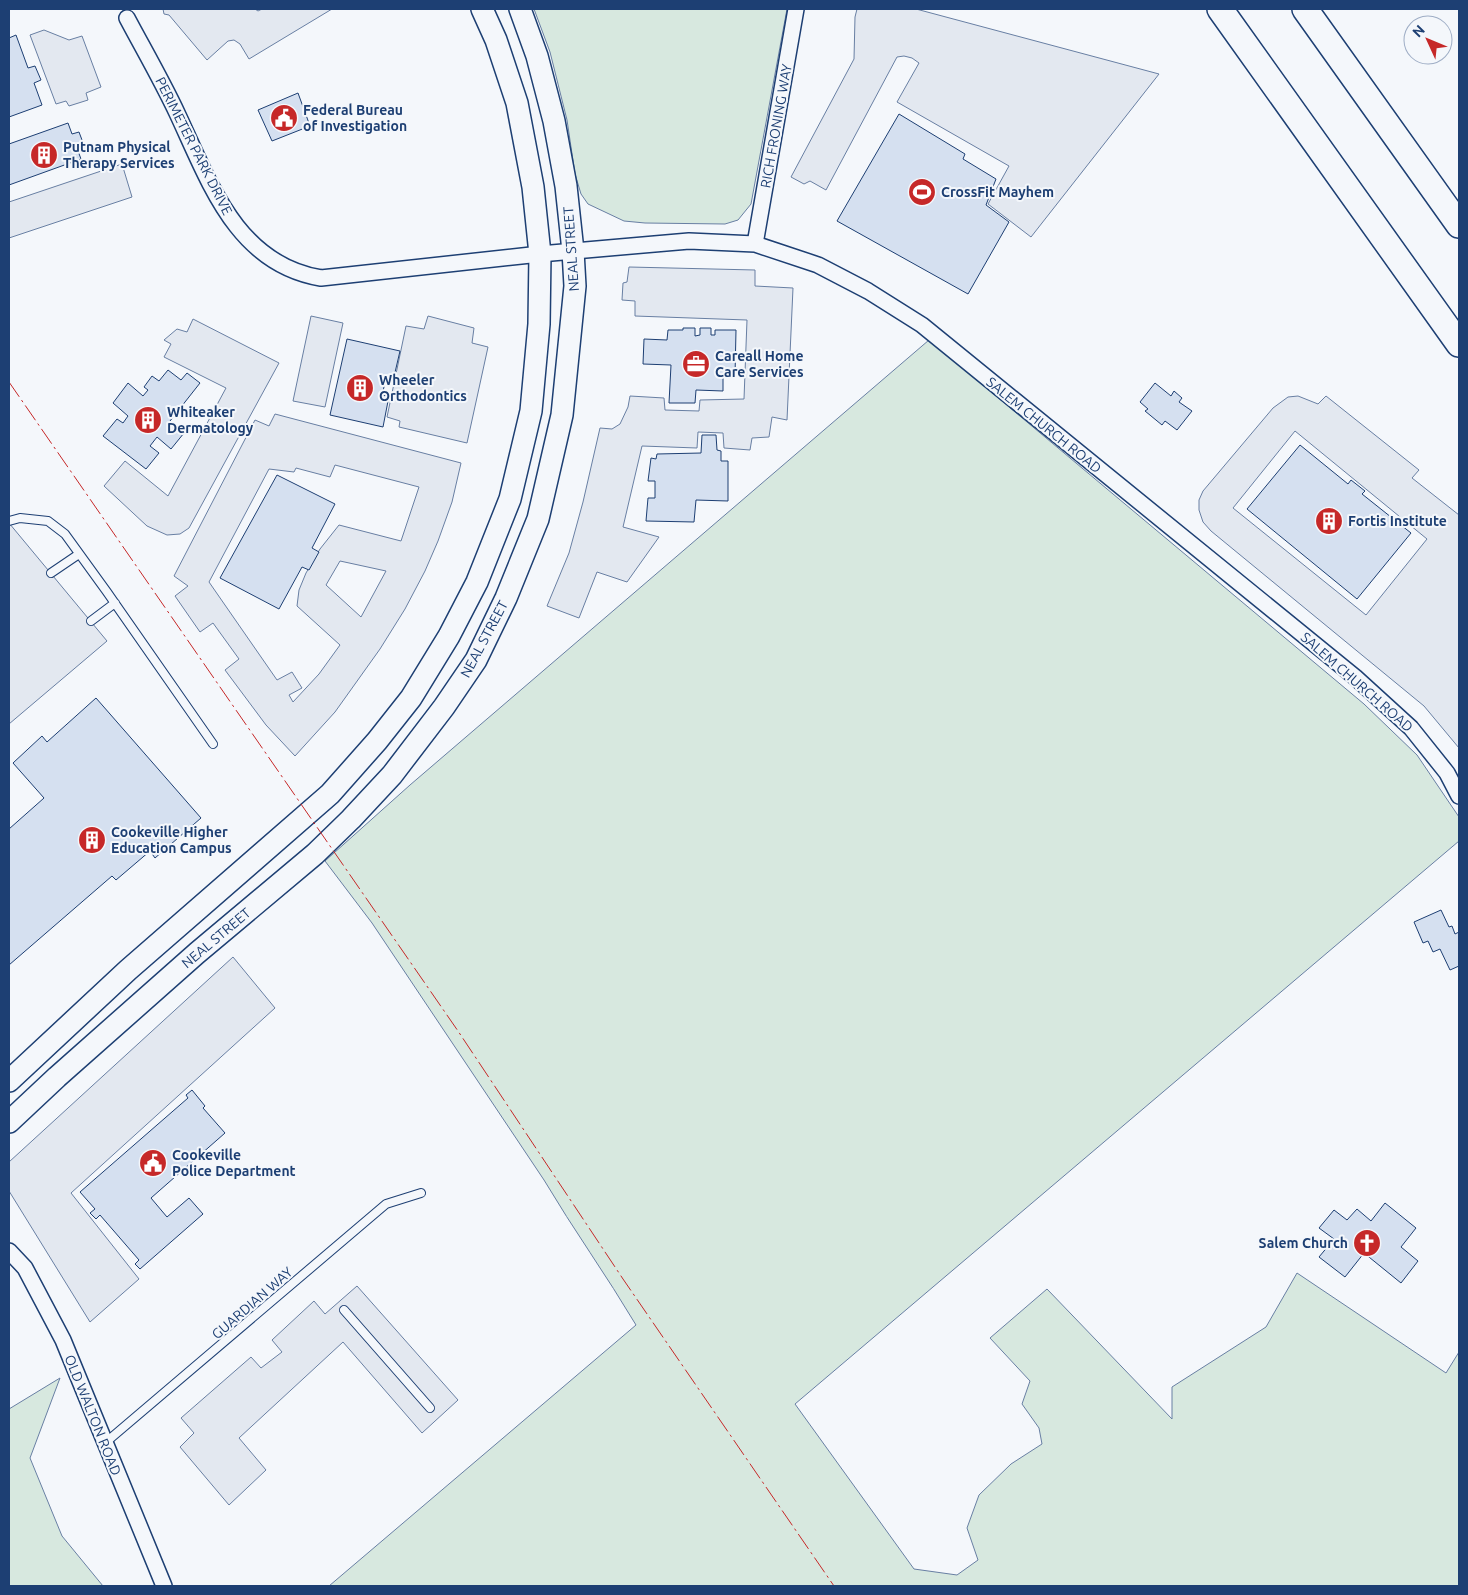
<svg xmlns="http://www.w3.org/2000/svg" width="1468" height="1595" font-family="Ubuntu,sans-serif">
	<style>
		.green { fill: #d7e8df; stroke: #687fa3 }
		.parking { fill: #e3e8f0; stroke: #687fa3; fill-rule: evenodd }
		.building { fill: #d5e0f0; stroke: #1d3f73 }
		.lines { fill: none; stroke-linecap: round; stroke-linejoin: round }
		.service-casing { stroke: #1d3f73; stroke-width: 10 }
		.minor-casing { stroke: #1d3f73; stroke-width: 18 }
		.secondary-casing { stroke: #1d3f73; stroke-width: 24 }
		.trunk-casing { stroke: #1d3f73; stroke-width: 28 }
		.service { stroke: #f4f7fb; stroke-width: 8 }
		.minor { stroke: #f4f7fb; stroke-width: 15 }
		.secondary { stroke: #f4f7fb; stroke-width: 21 }
		.trunk { stroke: #f4f7fb; stroke-width: 25 }
		.power { stroke: #c62828; stroke-width: 1; stroke-dasharray: 18 4 2.5 4; stroke-linecap: butt }
		.labels { text-anchor: middle; dominant-baseline: central; stroke-width: 4; stroke-linejoin: round; paint-order: stroke }
		.poi-label { font-size: 14px; font-weight: bold; fill: #1d3f73; stroke: #f4f7fb; text-anchor: start }
		.street-label { font-size: 14px; fill: #1d3f73; stroke: #f4f7fb }
	</style>
	<rect width="100%" height="100%" fill="#f4f7fb"/>
	<path class="green" d="M534,9H787L751,204L738,220L725,224L645,223L624,221L588,204L581,194L575,174L567,120L550,52Z
		M929,340L1364,704L1417,755L1459,817V841L795,1404L914,1569L957,1575L978,1560L967,1528L979,1495L1011,1464L1042,1444L1039,1428L1022,1404L1030,1381L990,1338L1047,1289L1172,1419V1387L1266,1327L1297,1273L1446,1373L1459,1352V1586H329L636,1325C607,1276 573,1229 544,1180L372,923L325,861L410,785Z
		M60,1378L30,1458L62,1536L103,1586H9V1409Z"/>
	<path class="parking" d="M163,9H255L258,11L262,9H332L249,59L240,44L234,40L228,41L207,60L169,15L164,14Z
		M857,9H916L1159,74L1031,237L988,204L1009,166L897,102L919,63L912,58L904,56L897,57L826,190L810,181L804,184L791,177L854,59L855,17Z
		M44,30L69,40L82,36L101,87L86,93L88,100L69,106L66,101L56,104L30,35Z
		M122,164L132,197L9,238V202Z
		M629,267L755,270V286L793,288L787,420L772,417L769,437L752,438L750,450L724,448L723,433L698,432L697,448L642,446L623,527L659,537L627,582L597,572L579,618L547,606L569,553L583,502L600,428L612,429L620,424L628,407L630,396L664,398L665,410L699,411L700,400L744,399L747,320L635,316V301L622,300L623,283L627,282Z
		M311,316L343,323L325,407L293,401Z
		M428,316L474,328L472,343L488,347L467,443L399,427L400,421L387,417L406,326L424,329Z
		M193,319L279,363L189,528L180,534L167,535L147,526L104,486L125,461L168,496L226,388L164,357L171,344L164,340L177,329L187,332Z
		M1298,396L1318,404L1326,396L1419,470L1412,478L1459,515V748L1424,706L1211,531L1203,522L1199,510V500L1203,491L1273,408L1288,397ZM1295,431L1427,539L1366,615L1233,508Z
		M275,414L461,463L452,502L438,541L425,571L405,609L380,649L335,712L295,756L266,725L225,670L239,659L213,623L200,632L175,596L188,586L174,576L255,420L269,426ZM335,465L419,487L401,541L339,525L320,549L306,573L299,590L297,606L340,645L319,674L293,702L289,695L302,688L292,672L277,680L209,582L269,469L294,472L296,468L330,477ZM340,561L386,571L361,617L326,585Z
		M9,523L107,641L9,724Z
		M233,957L275,1008L71,1193L139,1279L90,1322L9,1191V1162Z
		M357,1286L458,1400L422,1433L343,1342L239,1438L266,1470L229,1505L180,1447L194,1433L181,1418L251,1357L261,1368L282,1352L272,1340L314,1301L325,1314Z"/>
	<path class="building" d="M16,35L28,68L35,66L41,80L34,83L42,105L9,117V38Z
		M298,93L310,126L272,141L258,110Z
		M899,114L965,154L963,159L996,179L986,205L1009,222L968,294L837,221Z
		M68,123L72,134L79,132L85,148L78,151L81,159L9,185V144Z
		M683,328H695V336L700,335V328H711V335H715V330H736L735,376L723,377V391L696,390L695,403H669L671,365L643,364L644,339L667,340L668,330H683Z
		M347,339L400,351L393,381L386,379L382,395L389,396L383,427L330,415Z
		M168,370L181,380L187,373L200,383L170,421L184,433L171,449L157,437L150,446L159,453L146,469L103,436L117,419L123,423L128,416L113,403L128,383L143,396L148,390L144,387L152,376L159,381Z
		M1155,383L1171,396L1174,391L1182,398L1179,402L1192,411L1177,430L1165,421L1162,425L1145,411L1148,409L1140,402Z
		M702,435H716L717,450L721,451V461H728V501L696,500L694,522L646,521L648,498H655V481H648L651,458L656,459L657,454L701,453Z
		M1300,445L1348,484L1351,480L1365,491L1362,494L1411,533L1357,599L1247,509Z
		M277,475L335,504L312,548L319,552L309,570L302,567L279,609L220,578Z
		M96,698L201,818L155,858L150,851L116,880L112,876L9,965V829L44,798L13,763L42,736L47,742Z
		M1441,910L1449,927L1452,926L1455,934L1459,932V966L1450,970L1440,949L1433,952L1428,941L1423,943L1414,922Z
		M192,1090L205,1106L203,1108L225,1133L151,1198L167,1217L189,1198L203,1214L140,1269L135,1264L139,1260L100,1215L96,1219L90,1213L95,1209L80,1192L188,1098L186,1095Z
		M1385,1203L1416,1228L1401,1247L1418,1261L1401,1283L1364,1253L1345,1277L1319,1257L1334,1239L1319,1228L1334,1210L1347,1220L1357,1209L1371,1221Z"/>
	<g class="lines">
		<g class="service-casing">
			<path id="service" d="M9,521L20,518L48,521L65,534L107,592L213,744
				M51,573L79,554
				M91,621L115,603
				M344,1310L430,1408
				M105,1443L386,1204L421,1193"/>
		</g>
		<g class="minor-casing">
			<path id="minor" d="M127,18C144,50 162,81 177,113C209,181 236,264 321,278L540,254L689,241L755,244L818,265L868,291L922,325L1355,677L1411,728L1447,773L1459,796
				M755,244L796,9
				M9,1251L25,1268L63,1340L164,1586"/>
		</g>
		<g class="secondary-casing">
			<path id="secondary" d="M9,1081L128,970L330,794L377,741L411,698L449,636L477,582L510,499L531,411L539,324L540,254L533,187L517,103L496,40L482,9
				M9,1122L57,1077L197,953L315,854L351,819L392,775L444,707L476,660L506,598L538,519L562,415L575,286L573,251L566,186L554,121L537,56L520,9"/>
		</g>
		<g class="trunk-casing">
			<path id="trunk" d="M1220,9L1459,344
				M1305,9L1459,225"/>
		</g>
		<use href="#service" class="service"/>
		<use href="#minor" class="minor"/>
		<use href="#secondary" class="secondary"/>
		<use href="#trunk" class="trunk"/>
		<path class="power" d="M9,382L458,1031L623,1279L834,1586"/>
	</g>
	<defs>
		<g id="civic-disc" transform="scale(1.4375)"><circle r="9.5" fill="#c62828" stroke="#f4f7fb"/><path d="M-.6-6.5H3V-4.5H.6V-3L4-1V1h2V6H-6V1h2V-1L-.6-3ZM-1.2 2.5V6h2.4V2.5Z" fill="#fff"/></g>
		<g id="building-disc" transform="scale(1.4375)"><circle r="9.5" fill="#c62828" stroke="#f4f7fb"/><path d="M-4-6H4V6H1V3H-1V6H-4ZM-2.5-4.3h1.7v1.8h-1.7ZM.8-4.3h1.7v1.8H.8ZM-2.5-1h1.7V.8h-1.7ZM.8-1h1.7V.8H.8Z" fill="#fff"/></g>
		<g id="stadium-disc" transform="scale(1.4375)"><circle r="9.5" fill="#c62828" stroke="#f4f7fb"/><path d="M0-5a6.5 5 0 1 0 0 10a6.5 5 0 1 0 0-10ZM-3.5-1.8h7v3.6h-7Z" fill="#fff"/></g>
		<g id="office-disc" transform="scale(1.4375)"><circle r="9.5" fill="#c62828" stroke="#f4f7fb"/><path d="M-6-3h4V-5.5h4V-3h4V5H-6ZM-1-4.5V-3h2v-1.5ZM-6 0V1H6V0Z" fill="#fff"/></g>
		<g id="church-disc" transform="scale(1.4375)"><circle r="9.5" fill="#c62828" stroke="#f4f7fb"/><path d="M-1.2-6h2.4v3.5h3.3v2.4h-3.3V6h-2.4V-.1h-3.3v-2.4h3.3Z" fill="#fff"/></g>
	</defs>
	<g fill-rule="evenodd">
		<use href="#civic-disc" x="284" y="118"/>
		<use href="#building-disc" x="44" y="155"/>
		<use href="#stadium-disc" x="922" y="192"/>
		<use href="#office-disc" x="696" y="364"/>
		<use href="#building-disc" x="360" y="388"/>
		<use href="#building-disc" x="148" y="420"/>
		<use href="#building-disc" x="1329" y="521"/>
		<use href="#building-disc" x="92" y="840"/>
		<use href="#civic-disc" x="153" y="1163"/>
		<use href="#church-disc" x="1367" y="1243"/>
	</g>
	<g class="labels">
		<g class="poi-label">
			<text x="303" y="110">Federal Bureau<tspan x="303" dy="16">of Investigation</tspan></text>
			<text x="63" y="147">Putnam Physical<tspan x="63" dy="16">Therapy Services</tspan></text>
			<text x="941" y="192">CrossFit Mayhem</text>
			<text x="715" y="356">Careall Home<tspan x="715" dy="16">Care Services</tspan></text>
			<text x="379" y="380">Wheeler<tspan x="379" dy="16">Orthodontics</tspan></text>
			<text x="167" y="412">Whiteaker<tspan x="167" dy="16">Dermatology</tspan></text>
			<text x="1348" y="521">Fortis Institute</text>
			<text x="111" y="832">Cookeville Higher<tspan x="111" dy="16">Education Campus</tspan></text>
			<text x="172" y="1155">Cookeville<tspan x="172" dy="16">Police Department</tspan></text>
			<text x="1348" y="1243" text-anchor="end">Salem Church</text>
		</g>
		<g class="street-label">
			<text transform="translate(776 126) rotate(-80)">RICH FRONING WAY</text>
			<text transform="translate(194 146) rotate(63)">PERIMETER PARK DRIVE</text>
			<text transform="translate(571 249) rotate(-94)">NEAL STREET</text>
			<text transform="translate(1044 425) rotate(39)">SALEM CHURCH ROAD</text>
			<text transform="translate(484 639) rotate(-62)">NEAL STREET</text>
			<text transform="translate(1357 682) rotate(41)">SALEM CHURCH ROAD</text>
			<text transform="translate(216 938) rotate(-40)">NEAL STREET</text>
			<text transform="translate(252 1303) rotate(-41)">GUARDIAN WAY</text>
			<text transform="translate(93 1415) rotate(68)">OLD WALTON ROAD</text>
		</g>
	</g>
	<rect width="1468" height="1595" fill="none" stroke="#1d3f73" stroke-width="20"/>
	<g transform="translate(1428 40) rotate(314)"><circle r="24" fill="#f4f7fb" stroke="#9eadc5"/>
	<path d="M0-4L9 19L0 12L-9 19Z" fill="#c62828"/>
	<text y="-8" font-size="14" font-weight="bold" text-anchor="middle" fill="#1d3f73">N</text>
	</g>
</svg>
